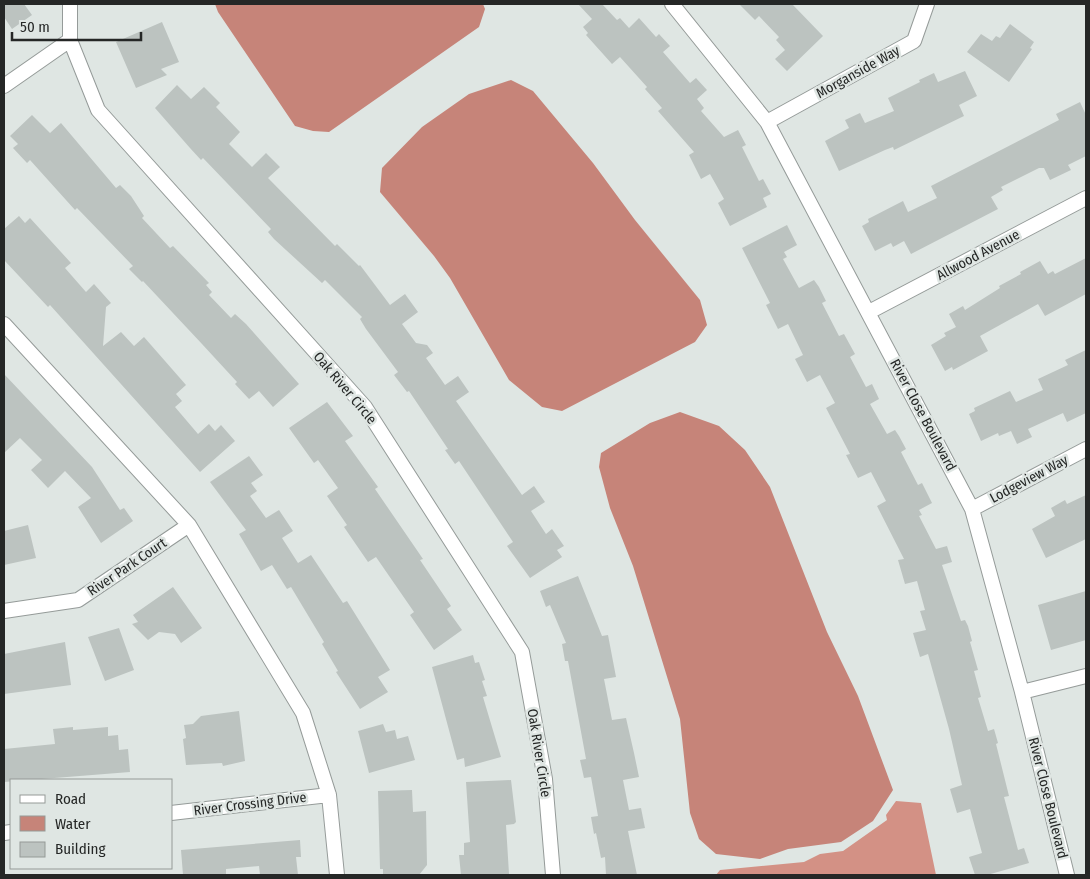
<svg xmlns="http://www.w3.org/2000/svg" width="1090" height="879" font-family="'Fira Sans Condensed',sans-serif">
	<style>
		.forest { fill: #d39185 }
		.water { fill: #c68479 }
		.building { fill: #bcc3c0 }
		.lines { fill: none; stroke-linecap: round; stroke-linejoin: round }
		.minor-casing { stroke: #959b99; stroke-width: 16 }
		.minor { stroke: #fff; stroke-width: 14 }
		.labels { text-anchor: middle; dominant-baseline: central; stroke-width: 5; stroke-linejoin: round; paint-order: stroke }
		.street-label { font-size: 14px; fill: #252726; stroke: #dfe6e3 }
	</style>
	<rect width="100%" height="100%" fill="#dfe6e3"/>
	<path class="forest" d="M896,801L921,803L936,875H716L720,870L804,862L820,854L843,851L887,820L886,815Z"/>
	<path class="water" d="M215,4H483L485,9L479,27L329,132L313,131L295,126L218,12Z
		M511,80L533,91L593,163L635,220L700,300L707,325L695,342L562,411L542,407L509,380L450,278L434,256L380,192L382,168L422,127L469,94Z
		M680,412L719,426L745,450L770,487L827,632L858,696L893,790L873,821L841,842L788,849L760,859L716,854L699,839L690,813L680,719L633,566L610,508L599,467L601,453L650,423Z"/>
	<path class="building" d="M4,4H24L32,15L12,29L4,17Z
		M578,4H602L617,20L620,18L629,28L639,18L656,37L659,34L670,46L663,52L690,83L696,78L707,90L697,99L704,108L701,111L724,137L738,130L746,145L742,147L759,181L763,179L771,194L763,198L767,207L730,226L718,203L724,199L710,174L701,179L689,155L694,152L658,111L662,108L645,89L647,87L620,57L612,64L586,35L588,33L583,27L592,19Z
		M739,4H792L823,36L787,71L775,59L785,50L776,40L779,37L759,16L755,20Z
		M162,22L179,62L161,69L167,75L136,88L116,42Z
		M1010,24L1034,42L1030,48L1032,49L1009,82L967,52L981,34L992,41L996,36L1000,38Z
		M965,71L977,96L959,105L964,116L894,150L893,147L885,150L839,171L825,141L849,128L845,120L860,113L865,123L894,111L888,98L920,82L919,80L934,73L938,82Z
		M177,85L191,99L204,87L220,103L216,107L240,132L229,144L252,167L266,153L280,167L268,178L335,246L337,244L359,266L360,265L390,305L405,294L418,312L402,324L416,343L427,345L433,353L426,358L445,385L458,376L469,392L456,401L522,495L534,486L545,502L531,511L546,534L552,529L564,546L557,550L562,557L530,578L507,546L513,542L459,461L455,464L445,450L448,449L409,391L407,392L394,375L398,372L366,329L360,319L362,317L325,280L322,283L274,239L268,232L271,229L203,158L201,160L190,148L155,108Z
		M1080,102L1086,115V156L1068,165L1071,170L1050,180L1044,168H1039L1001,187L1003,190L991,197L998,209L911,254L904,241L893,247L891,243L875,251L862,226L869,222L868,219L903,201L908,212L937,198L931,186L1059,120L1056,114Z
		M32,115L50,133L61,123L116,188L120,185L131,196L144,216L142,218L170,248L173,246L209,283L206,285L212,292L209,295L231,318L235,314L246,324L299,384L273,407L259,391L249,399L235,384L237,382L202,344L143,281L142,282L129,269L133,266L77,208L75,210L30,160L27,163L13,148L18,144L10,136Z
		M19,216L25,223L30,218L71,263L65,268L86,292L94,284L111,303L106,307L103,346L121,332L134,346L144,337L186,385L176,394L182,401L175,407L198,434L209,424L215,431L221,425L235,441L200,472L50,305L48,307L4,260V229Z
		M787,225L797,245L784,252L787,257L783,259L799,288L814,280L819,287L826,301L822,303L839,336L844,334L855,354L850,357L866,387L872,384L879,399L870,404L887,434L895,430L899,436L906,449L901,452L918,485L922,483L932,503L919,510L922,515L919,516L936,549L947,546L952,562L942,565L961,621L965,620L968,626L972,641L970,642L978,670L974,671L981,697L978,698L988,731L994,729L998,743L996,744L1009,796L1004,797L1018,850L1024,848L1029,863L987,875H975L969,857L982,853L970,809L957,813L950,789L962,785L949,729L928,654L920,657L913,633L926,630L920,611L925,610L917,581L905,584L898,560L904,559L877,506L886,501L871,472L858,478L846,455L850,454L826,408L835,403L820,375L807,382L795,359L803,355L788,324L778,329L766,305L770,303L742,248Z
		M1086,258V294L1045,316L1038,304L980,336L988,351L953,370L952,367L945,371L931,345L946,336L944,333L956,327L949,314L963,306L965,310L1000,288L999,286L1021,274L1020,272L1040,261L1048,274L1053,271L1055,274Z
		M1086,350V413L1067,422L1063,413L1028,429L1032,437L1017,444L1011,431L999,436L998,433L981,441L969,414L975,411L974,408L1010,391L1016,402L1043,390L1038,379L1068,365L1065,360Z
		M4,374L92,467L120,510L124,508L133,521L101,543L78,507L91,498L65,471L48,488L31,470L42,460L20,438L4,453Z
		M327,402L353,436L345,441L378,487L375,489L423,559L420,560L451,606L447,609L462,630L434,650L410,615L414,612L376,557L368,562L344,527L347,525L327,496L338,488L318,460L314,463L289,428Z
		M249,456L263,475L251,483L257,491L250,496L266,518L279,510L293,531L282,538L298,563L311,555L343,603L347,601L390,670L378,677L388,692L360,709L336,672L338,671L322,644L324,642L291,587L287,589L272,565L261,571L239,534L246,530L210,482Z
		M1086,495V539L1046,558L1032,529L1055,516L1051,508L1065,500L1067,504Z
		M28,525L36,558L4,565V531Z
		M578,576L602,636L608,635L616,677L604,679L612,720L626,718L634,753L639,777L623,780L629,810L641,808L645,828L628,831L637,875H606L605,857L601,858L596,833L594,834L591,817L598,816L591,777L584,778L580,760L586,759L568,661H565L562,644L566,643L550,605L546,607L540,591Z
		M173,587L202,628L181,643L175,634L159,632L148,640L132,624L138,622L133,615Z
		M1086,591V640L1051,650L1038,605Z
		M119,628L134,670L105,681L88,637Z
		M65,642L71,685L4,694V654Z
		M473,655L475,663L479,662L485,680L482,681L487,696L483,697L501,757L465,767L464,758L457,760L432,667Z
		M239,711L245,761L223,766L222,763L186,765L183,739L186,738L184,725L193,724L201,716Z
		M383,724L386,732L395,730L397,739L408,736L415,760L369,773L358,731Z
		M73,727V730L108,727V736L118,735L119,750L128,749L130,772L4,782V749L55,744L53,729Z
		M511,780L516,822L514,824L506,825L509,874L461,875L459,855H464V843L470,842L466,782Z
		M412,790L413,812L426,811L427,865L419,875H383V869H380L378,791Z
		M300,840L301,857H296L298,875H260L259,866L226,869V875H183L181,850Z"/>
	<g class="lines">
		<g class="minor-casing">
			<path id="minor" d="M70,4V40L98,110L365,407L522,652L545,779L553,875
				M672,4L767,122L972,509L1022,692L1067,875
				M4,86L70,40
				M767,122L914,41L927,4
				M869,312L1086,198
				M4,324L189,525L303,713L329,795L337,875
				M972,509L1086,449
				M4,611L78,600L189,525
				M1022,692L1086,676
				M171,813L329,795
				M4,833L11,832"/>
		</g>
		<use href="#minor" class="minor"/>
	</g>
	<g class="labels">
		<g class="street-label">
			<text transform="translate(858 72) rotate(-29)">Morganside Way</text>
			<text transform="translate(978 255) rotate(-28)">Allwood Avenue</text>
			<text transform="translate(345 388) rotate(50)">Oak River Circle</text>
			<text transform="translate(923 415) rotate(62)">River Close Boulevard</text>
			<text transform="translate(1029 479) rotate(-28)">Lodgeview Way</text>
			<text transform="translate(127 567) rotate(-34)">River Park Court</text>
			<text transform="translate(539 753) rotate(81)">Oak River Circle</text>
			<text transform="translate(1048 798) rotate(76)">River Close Boulevard</text>
			<text transform="translate(250 804) rotate(-7)">River Crossing Drive</text>
		</g>
	</g>
	<rect width="1090" height="879" fill="none" stroke="#252726" stroke-width="10"/>
	<rect x="10" y="779" width="162" height="90" fill="#dfe6e3" stroke="#959a97"/>
	<rect x="20" y="795" width="25" height="8" fill="#ffffff" stroke="#959a97"/>
	<text x="55" y="804" font-size="15" fill="#252726">Road</text>
	<rect x="20" y="816" width="25" height="15" fill="#c68479" stroke="#959a97"/>
	<text x="55" y="829" font-size="15" fill="#252726">Water</text>
	<rect x="20" y="842" width="25" height="15" fill="#bcc3c0" stroke="#959a97"/>
	<text x="55" y="854" font-size="15" fill="#252726">Building</text>
	<path d="M12 32v8h129v-8" fill="none" stroke="#252726" stroke-width="2.5"/>
	<text x="20" y="32" font-size="15" fill="#252726" stroke="#dfe6e3" stroke-width="4" paint-order="stroke">50 m</text>
</svg>
